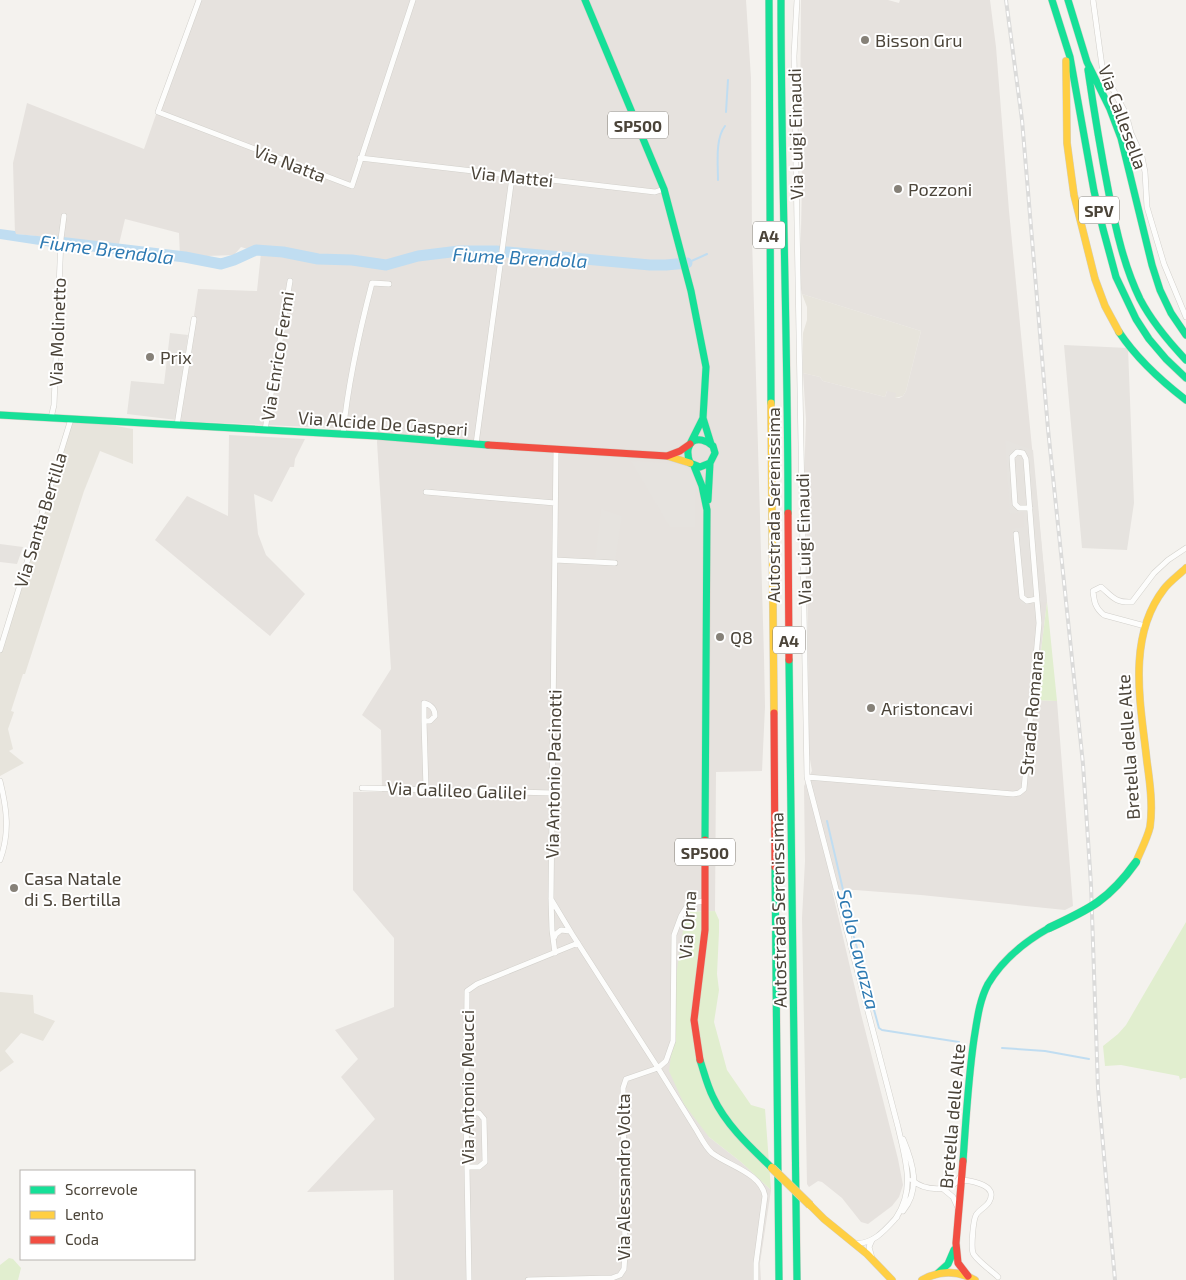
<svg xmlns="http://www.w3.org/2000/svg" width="1186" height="1280" font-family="'Exo 2',sans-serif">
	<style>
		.residential { fill: #e7e4dc }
		.industrial { fill: #e6e2de }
		.green { fill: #e1eecf }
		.parking { fill: #e6e3df }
		.water { fill: #c0ddf1 }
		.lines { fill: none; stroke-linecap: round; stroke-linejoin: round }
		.stream { stroke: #c0ddf1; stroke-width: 2 }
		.river { stroke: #c0ddf1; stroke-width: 11 }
		.street-casing { stroke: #d2d0cb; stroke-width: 6 }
		.fast-casing { stroke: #d3cfc5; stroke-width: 8 }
		.slow-casing { stroke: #d3cfc5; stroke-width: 8 }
		.jam-casing { stroke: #d3cfc5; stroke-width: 8 }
		.street { stroke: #fdfdfc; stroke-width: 5 }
		.fast { stroke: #16e098; stroke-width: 7 }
		.slow { stroke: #ffcf43; stroke-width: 7 }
		.jam { stroke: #f24e42; stroke-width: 7 }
		.rail-casing { stroke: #dbdbda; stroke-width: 4 }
		.rail { stroke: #fff; stroke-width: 2; stroke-dasharray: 5.5; stroke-linecap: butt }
		.fast-bridge-casing { stroke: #d6cebb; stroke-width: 9; stroke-linecap: butt }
		.slow-bridge-casing { stroke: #d6cebb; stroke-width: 9; stroke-linecap: butt }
		.fast-bridge { stroke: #16e098; stroke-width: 8 }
		.slow-bridge { stroke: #ffcf43; stroke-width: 8 }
		.poi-dot { fill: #868178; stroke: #fff; stroke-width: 2 }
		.labels { text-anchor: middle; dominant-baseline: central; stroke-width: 4; stroke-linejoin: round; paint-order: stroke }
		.shield { fill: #fff; stroke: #817c74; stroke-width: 1 }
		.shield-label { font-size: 16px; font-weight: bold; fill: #4b4439 }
		.poi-label { font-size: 18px; fill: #4b4439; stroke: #fff; text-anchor: start }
		.street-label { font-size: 18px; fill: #4b4439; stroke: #fff }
		.water-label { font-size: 19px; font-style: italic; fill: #2e7ab2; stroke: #fff }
	</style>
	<rect width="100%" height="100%" fill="#f4f2ee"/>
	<path class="residential" d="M802,294L921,331L906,391L903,396L895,398L887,391L885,397L823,381L820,377L803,373V333L807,320V307Z
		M70,418L133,429V464L100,451L84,491L25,674H23L11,711L14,712L8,729L13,749L9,751L24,763L0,776V643Z
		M0,992L33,995L34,1013L55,1021L43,1041L21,1033L5,1051L14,1062L0,1072Z"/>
	<path class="industrial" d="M196,0H746L751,78L752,238L764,657L765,707L762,771L716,772L715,911L686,912L709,1137L741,1162L771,1190L760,1263L761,1280H394L393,1190L307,1192L375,1119L341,1077L358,1059L335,1030L394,1007V938L353,890V792H382L381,730L362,715L391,669L377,442L378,430L178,421L198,289L257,291L261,253L241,247L234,255L180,257L179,233L125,219L119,244L15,234L13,163L27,103L144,149Z
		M801,0H888L899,3L900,0H990L996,47L1009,211L1047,602L1035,700L1057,701L1073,906L1065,910L921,895L855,890H832L861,1014L898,1159L903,1185L899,1197L892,1206L868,1224L861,1222L842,1198L822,1182L818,1181L809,1187L807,1184L802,918L805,861L804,786L812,771L809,754L807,555L804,481L806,420L803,373L820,377L823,381L885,397L887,391L896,393L895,398H899L903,396L906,391L921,331L802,294L800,283L802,180L800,118Z
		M229,435L305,439L295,459L294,467H290L272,502L254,494L258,534L266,555L305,594L270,636L155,540L187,496L228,516Z"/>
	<path class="green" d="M1047,602L1057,701L1035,700Z
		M715,911L719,920V932L717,974L719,990L714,1022L727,1070L751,1105L765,1109L771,1190L741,1162L709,1137L684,1104L669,1071L676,1016V976L686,912Z
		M1186,922V1078H1183L1180,1080L1179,1076L1121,1065L1105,1066L1103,1046L1118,1034L1126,1025Z
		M9,1258L13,1259L21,1268L18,1280H0V1265Z"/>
	<path class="parking" d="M170,333L188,335L177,420L127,414L131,381L164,384Z
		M1064,345L1128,348L1134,503L1127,550L1082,548Z
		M1005,440L1033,450L1047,602L1021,605L1012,529L1024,527L1023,512L1010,514Z
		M631,461L680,464L691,471L695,476V527H670Z
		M601,509L622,516L615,561L595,560Z
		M0,544L23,547L17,564L0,562Z"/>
	<path class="water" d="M0,229L15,231L16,234L59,238V248L0,239Z"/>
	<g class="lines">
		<path class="stream" d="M726,112L728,80
			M718,180C718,163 715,139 725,126
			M687,263L707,254
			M827,821L854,937L879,1028L882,1030L959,1042
			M1002,1048L1045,1051L1089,1059"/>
		<path class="river" d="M50,241L185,257L221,264L234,260L256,250L283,252L318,259L352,260L386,265L418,256L459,251H496L650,265H666L687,263"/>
		<g class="street-casing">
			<path id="street" d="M199,0L158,112L352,186L413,0
				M797,0L794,56L807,777L898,1127C905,1159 916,1188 896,1218
				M1093,0L1102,66L1107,78L1126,114L1131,133L1142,157L1145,172L1147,207L1164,264L1186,317
				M360,158L655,192L664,189
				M51,418L54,405L61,239L64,216
				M177,425L194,319
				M265,430L290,281
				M343,434C348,383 359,333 372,283L389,284
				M476,444L512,177
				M426,492L555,503
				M1016,534L1022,597L1027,601L1037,599
				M555,560L615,563
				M1145,626L1104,615C1095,608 1094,601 1093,591L1101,587C1113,597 1115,603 1132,602L1154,573L1168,560L1186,548
				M0,650L71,419
				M424,721V703C431,705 435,708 435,716L430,721H424L426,789
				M807,777L1013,794L1019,793L1024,789L1039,623C1034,568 1030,513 1026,459L1023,453L1017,452L1012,457L1015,504L1019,508H1030
				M0,781C7,809 10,833 0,860
				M362,788L552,793
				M705,901L689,903L681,916L674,935L673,1041L666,1061L658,1068C671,1089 684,1110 697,1131C701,1138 706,1148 712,1153C729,1166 761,1173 765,1196L756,1263V1280
				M554,938L556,934L561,930L570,931
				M555,953L552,930L551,899L556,450
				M466,1113H479L484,1119L485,1162L479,1167H467
				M912,1180C924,1191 952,1193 960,1177
				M962,1180C972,1181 999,1185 989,1202C986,1207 979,1210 976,1215C973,1221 971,1247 973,1253C976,1260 992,1271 998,1277
				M942,1188L953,1197L958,1208
				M903,1211C921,1189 913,1163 903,1139
				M855,1243C873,1245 886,1229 897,1217
				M872,1258L869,1247L872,1240
				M469,1280L466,1113L467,991L477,984L578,943
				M528,1280L612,1278L620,1275L624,1269L625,1254L623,1088L626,1079L658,1068L572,934L551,899"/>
		</g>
		<g class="fast-casing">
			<path id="fast" d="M585,0L664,189L691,291L706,367L703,418L711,444
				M769,0L771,403
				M781,0C781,171 788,342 788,513
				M1052,0L1070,57L1094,191L1103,229L1116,277L1136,319L1149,339L1166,359L1186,378
				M1068,0L1087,62L1110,109L1121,138L1152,265L1160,290L1171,313L1186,335
				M1088,70C1094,111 1101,153 1109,194C1116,230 1124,266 1140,299C1152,322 1168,341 1186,360
				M1119,332C1137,359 1160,380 1186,400
				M0,415L377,436L488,445
				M691,442L703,418
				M694,466L702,486L707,510L705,840
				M708,500L710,463L715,453L713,446C698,433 682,441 690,463L700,467L710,463
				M789,660L797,1280
				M775,867L779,1280
				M700,1060C704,1072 707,1085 713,1097C726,1125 750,1147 772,1168
				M963,1161C966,1120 968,1080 974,1039C977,1021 979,1001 988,984C1003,959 1024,942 1049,928
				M938,1273L948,1264L954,1250"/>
		</g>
		<g class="slow-casing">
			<path id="slow" d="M1066,61L1067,143L1074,195L1095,279L1105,306L1119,332
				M771,403L774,713
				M667,456L690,463
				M1136,862C1141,850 1147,839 1150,827C1153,806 1150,783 1147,762C1141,706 1126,638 1164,589C1170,581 1179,575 1186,568
				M810,1205L824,1219L867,1254L892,1280
				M922,1280C940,1270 957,1270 975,1280"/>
		</g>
		<g class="jam-casing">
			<path id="jam" d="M488,445L667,456L680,451L690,444
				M788,513L789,660
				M774,713L775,867
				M700,1060L694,1020L705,930V840
				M963,1161L956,1243L958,1263L968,1276"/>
		</g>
		<use href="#street" class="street"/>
		<use href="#fast" class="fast"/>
		<use href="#slow" class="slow"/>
		<use href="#jam" class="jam"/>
		<g class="rail-casing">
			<path id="rail" d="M1006,0L1022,120L1048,429L1083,764L1091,885L1098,1088L1115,1280"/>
		</g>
		<use href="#rail" class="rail"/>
		<g class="fast-bridge-casing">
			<path id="fast-bridge" d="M1049,928C1090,909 1109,900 1136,862"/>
		</g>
		<g class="slow-bridge-casing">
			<path id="slow-bridge" d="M772,1168L810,1205"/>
		</g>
		<use href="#fast-bridge" class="fast-bridge"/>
		<use href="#slow-bridge" class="slow-bridge"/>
	</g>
	<g class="poi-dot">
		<circle cx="865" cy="40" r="5"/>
		<circle cx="898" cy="189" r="5"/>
		<circle cx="150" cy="357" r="5"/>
		<circle cx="720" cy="637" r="5"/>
		<circle cx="871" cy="708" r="5"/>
		<circle cx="14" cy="888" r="5"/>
	</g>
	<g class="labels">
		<g class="shield">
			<rect x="608" y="111.5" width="60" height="27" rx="4"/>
			<rect x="1079" y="196.5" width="40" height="27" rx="4"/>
			<rect x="753" y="221.5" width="32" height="27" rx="4"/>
			<rect x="773" y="626.5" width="32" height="27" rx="4"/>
			<rect x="675" y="838.5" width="60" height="27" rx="4"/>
		</g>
		<g class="shield-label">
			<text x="638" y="125">SP500</text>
			<text x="1099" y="210">SPV</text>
			<text x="769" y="235">A4</text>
			<text x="789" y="640">A4</text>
			<text x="705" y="852">SP500</text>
		</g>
		<g class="poi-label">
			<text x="875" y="40">Bisson Gru</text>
			<text x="908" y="189">Pozzoni</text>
			<text x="160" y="357">Prix</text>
			<text x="730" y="637">Q8</text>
			<text x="881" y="708">Aristoncavi</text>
			<text x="24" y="878">Casa Natale<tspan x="24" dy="21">di S. Bertilla</tspan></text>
		</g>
		<g class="street-label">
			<text transform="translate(1123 117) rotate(70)">Via Callesella</text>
			<text transform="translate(795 134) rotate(-91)">Via Luigi Einaudi</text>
			<text transform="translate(290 163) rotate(21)">Via Natta</text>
			<text transform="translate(512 176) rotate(6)">Via Mattei</text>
			<text transform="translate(57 332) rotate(-88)">Via Molinetto</text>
			<text transform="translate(277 356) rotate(-81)">Via Enrico Fermi</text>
			<text transform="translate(383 423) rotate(4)">Via Alcide De Gasperi</text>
			<text transform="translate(773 505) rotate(-90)">Autostrada Serenissima</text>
			<text transform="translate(40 520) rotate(-73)">Via Santa Bertilla</text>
			<text transform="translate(803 539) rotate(-91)">Via Luigi Einaudi</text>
			<text transform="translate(1031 713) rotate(-85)">Strada Romana</text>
			<text transform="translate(1128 747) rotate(-94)">Bretella delle Alte</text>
			<text transform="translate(553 774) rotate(-89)">Via Antonio Pacinotti</text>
			<text transform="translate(457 790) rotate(2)">Via Galileo Galilei</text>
			<text transform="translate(778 910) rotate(-91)">Autostrada Serenissima</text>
			<text transform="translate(687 925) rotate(-86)">Via Orna</text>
			<text transform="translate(467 1087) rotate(-90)">Via Antonio Meucci</text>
			<text transform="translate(952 1116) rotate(-85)">Bretella delle Alte</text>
			<text transform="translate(623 1177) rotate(-90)">Via Alessandro Volta</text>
		</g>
		<g class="water-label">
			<text transform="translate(107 249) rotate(7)">Fiume Brendola</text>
			<text transform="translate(520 257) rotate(3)">Fiume Brendola</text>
			<text transform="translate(859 949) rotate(76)">Scolo Cavazza</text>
		</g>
	</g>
	<rect x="20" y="1170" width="175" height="90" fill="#ffffff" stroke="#b7b4b0"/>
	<rect x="30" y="1186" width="25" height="8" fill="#16e098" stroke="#b7b4b0"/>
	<text x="65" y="1195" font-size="15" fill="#4b4439">Scorrevole</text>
	<rect x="30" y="1211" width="25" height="8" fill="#ffcf43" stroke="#b7b4b0"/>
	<text x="65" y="1220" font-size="15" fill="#4b4439">Lento</text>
	<rect x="30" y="1236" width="25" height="8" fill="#f24e42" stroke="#b7b4b0"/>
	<text x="65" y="1245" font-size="15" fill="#4b4439">Coda</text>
</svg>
